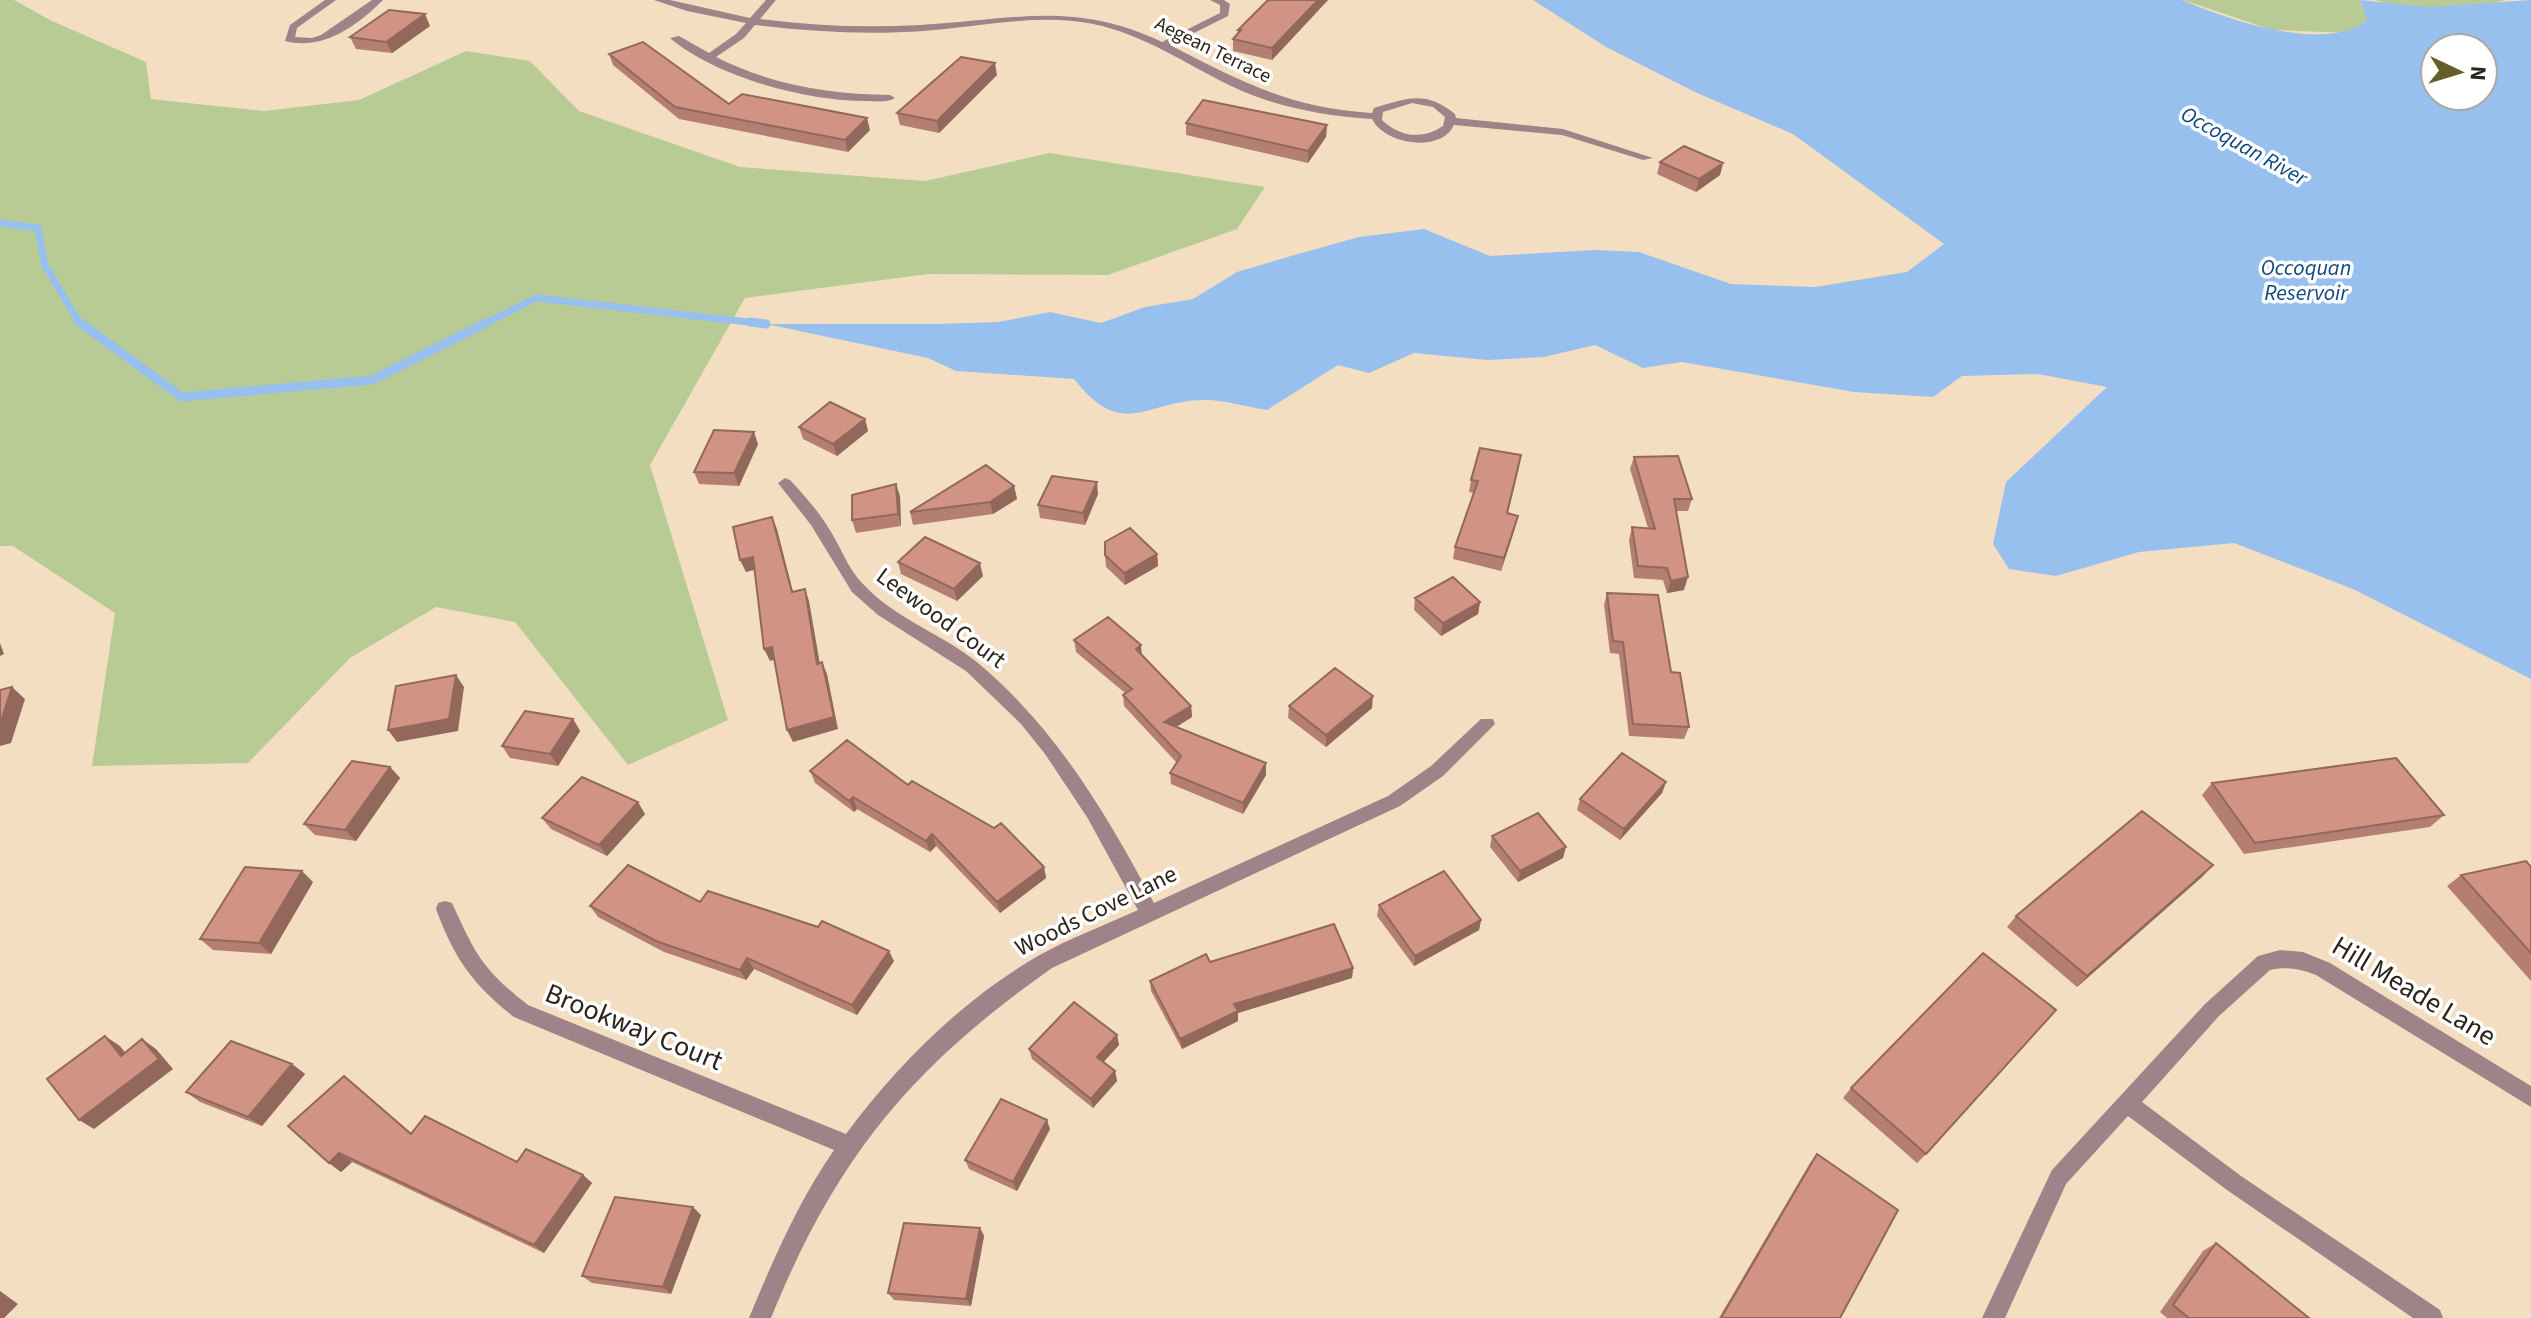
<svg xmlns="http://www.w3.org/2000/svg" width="2531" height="1318" font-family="'Source Sans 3',sans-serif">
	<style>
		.green { fill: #b9cb95 }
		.water { fill: #98c0ee; fill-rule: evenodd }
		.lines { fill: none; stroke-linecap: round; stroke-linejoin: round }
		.stream-far1 { stroke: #98c0ee; stroke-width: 7 }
		.stream { stroke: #98c0ee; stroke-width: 9 }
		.street { fill: #9f8389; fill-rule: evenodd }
		.wall { fill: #b47f72 }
		.shaded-wall { fill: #92685c }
		.building { fill: #d19484; stroke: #92685c; stroke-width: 2 }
		.labels { text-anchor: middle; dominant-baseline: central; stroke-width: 7; stroke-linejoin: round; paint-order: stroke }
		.far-street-label { font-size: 20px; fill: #2c241a; stroke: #fff }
		.far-water-label { font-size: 22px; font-style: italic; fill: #0f477f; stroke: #fff }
		.street-label { font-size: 24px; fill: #2c241a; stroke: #fff }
		.near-street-label { font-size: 28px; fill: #2c241a; stroke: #fff }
	</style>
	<rect width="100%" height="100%" fill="#f3dec1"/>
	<path class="green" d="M0,0H14L50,20L146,62L151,99L264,111L359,100L466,51L530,61L579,111L740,167L925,181L1050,153L1265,187L1237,229L1108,275L928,274L745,298L650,465L728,720L628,765L515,622L436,607L350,658L248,763L92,766L115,613L13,546H0Z
		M2183,0H2360L2367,21L2350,33L2272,30Z
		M2375,0H2505C2465,11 2415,11 2375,0Z"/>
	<path class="water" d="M1533,0H2182C2229,20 2323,53 2367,21L2360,0L2429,7L2531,0V679L2353,589L2234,543L2139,552L2056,576L2009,569L1993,544L2006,482L2107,387L2038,374L1962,376L1933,397L1854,392L1682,362L1643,368L1595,345L1544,357L1488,360L1414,353L1369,373L1338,365L1267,410C1247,407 1225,400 1205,400C1145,400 1124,442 1074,379L956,371L928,358L766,324H935L998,322L1050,312L1101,323L1145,307L1193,299L1237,272L1298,254L1359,237L1424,229L1490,256L1594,250L1639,252L1731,284L1815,287L1907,272L1944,244L1793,134L1697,93L1606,47ZM2435,48H2483V96H2435Z"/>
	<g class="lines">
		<path class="stream-far1" d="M0,223L38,228L45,265L80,324
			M484,324L536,298L766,324"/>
		<path class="stream" d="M79,322L182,397L372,380L488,322
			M750,322L766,324"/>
		<path class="street" d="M325,0H336L297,28L295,37L312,38L321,35L372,0H383C357,26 323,51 285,41L290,25Z
			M654,0H670L750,18L766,0H776L760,19C813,26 866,28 920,25C1011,20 1074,0 1162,42L1220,13V5L1210,0H1224L1230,4L1228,16L1170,45C1242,82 1290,108 1372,113L1374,108C1407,98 1426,90 1455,114L1456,118L1563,129L1653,158L1643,160L1562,135L1454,125C1441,154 1384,144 1372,119C1323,116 1275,107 1231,86C1186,64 1143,34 1093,24C1037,13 980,27 924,31C868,35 811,32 755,25L744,38L716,57C772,85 828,94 890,95L895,98C887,103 876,101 866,101C806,101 716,77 670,38L679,36L709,53L736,34L746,23L687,11ZM1412,103L1433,107L1445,117L1443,126C1422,140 1400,137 1382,120L1383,112Z
			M785,478L790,480C805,496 820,513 831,532C842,550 849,570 863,584C895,619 943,634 978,663C1056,728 1107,815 1154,903L1388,796L1431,766L1481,719H1493L1495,724L1443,776L1400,806L1052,968C911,1067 836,1158 771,1318H749C773,1260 798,1202 834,1150L514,1017C473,985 454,958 436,909L438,903L445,901L452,903C476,955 482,969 528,1005L846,1134C897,1065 963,999 1038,956C1070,938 1105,925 1138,910L1087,817L1045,754L1021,724L966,671L878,615L852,592L811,525L778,483Z
			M2280,950L2303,952L2330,963L2531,1086V1107L2316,975C2301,969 2286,966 2270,970L2219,1016L2142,1102L2241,1176L2440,1310L2443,1318H2413L2227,1190L2128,1116L2066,1184L2005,1318H1982L2052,1170L2205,1004L2258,956Z"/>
	</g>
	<path class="wall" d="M1268,0H1328L1272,60L1233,51V39L1238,34V30Z
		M430,26L392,53L356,49L350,37Z
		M609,54L729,104L870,130L848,152L679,119L613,65Z
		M997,75L939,133L900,125L897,113Z
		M1186,123L1327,125L1326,137L1308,163L1186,135Z
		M1660,162L1723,163L1720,175L1696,192L1657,174Z
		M865,419L868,431L837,456L803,439L799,427Z
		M758,444L739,486L699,484L694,472Z
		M1634,457L1692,499L1688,511H1676L1684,590L1667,593L1663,580L1634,578L1629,540L1632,527L1648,528L1630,469Z
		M1519,468L1508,513L1515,528L1501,571L1453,559L1455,547L1474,493L1469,492L1471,480Z
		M1014,486L1017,499L993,514L913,525L910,512Z
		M1098,494L1085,525L1040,518L1038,505Z
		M900,496L901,526L856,533L852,520Z
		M1157,554L1158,566L1125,585L1106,567L1105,555Z
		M898,562L983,576L957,601L901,574Z
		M1607,593L1671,672L1689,727L1684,739L1629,736L1619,654L1610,653L1604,605Z
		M1415,598L1480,602L1478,614L1441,636L1414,610Z
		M1074,640L1142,656L1191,706L1192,717L1176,727L1266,775L1243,814L1171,784L1170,773L1177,763L1124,706L1123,695L1125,693L1076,652Z
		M1289,706L1372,708L1326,747L1288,718Z
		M573,719L580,731L558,766L510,758L502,746Z
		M390,767L400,778L356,841L315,835L304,824Z
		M810,771L908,785L1044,867L1046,878L1000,913L936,846L930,852L857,809L854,812L815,783Z
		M1666,782L1662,793L1620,840L1577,810L1580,799Z
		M2212,783L2444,815L2430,827L2244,854L2202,795Z
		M645,814L607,856L551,829L542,818Z
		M1492,836L1563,858L1518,882L1490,847Z
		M2531,867V981L2447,886L2461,875Z
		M2203,876L2077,987L2007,927L2016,916Z
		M313,882L271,954L213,950L200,939Z
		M700,902L894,961L857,1015L754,969L746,980L664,952L598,917L590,906Z
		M1379,905L1481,920L1479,930L1414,966L1377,916Z
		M1210,962L1353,968L1352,978L1238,1013V1021L1182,1049L1151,991L1150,981Z
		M1117,1035L1119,1045L1103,1062L1115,1071L1117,1081L1093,1108L1032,1059L1029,1049Z
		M292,1064L305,1074L262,1126L200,1102L186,1092Z
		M356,1086L411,1133L517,1162L583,1175L592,1183L544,1253L352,1162L341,1172L329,1163Z
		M1851,1088L1926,1154L1917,1163L1843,1098Z
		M1050,1129L1017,1191L969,1169L965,1160Z
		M1817,1154L1840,1318H1719L1810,1163Z
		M701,1215L671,1294L592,1283L582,1276Z
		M980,1228L984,1236L971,1306L894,1300L888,1293Z
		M2216,1243L2309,1318H2167L2160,1312L2203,1251Z"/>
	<path class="shaded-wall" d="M1318,0H1328L1272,60V48Z
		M425,14L430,26L392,53L386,42Z
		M995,63L997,75L939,133L937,121Z
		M867,118L870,130L848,152L845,140Z
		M1327,125L1326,137L1308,163V151Z
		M1723,163L1720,175L1696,192L1699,179Z
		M865,419L868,431L837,456L833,444Z
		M754,432L758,444L739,486L734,473Z
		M1097,482L1098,494L1085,525L1083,513Z
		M896,484L900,496L901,526L898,514Z
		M1014,486L1017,499L993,514L990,502Z
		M1518,516L1515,528L1501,571L1504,558Z
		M772,517L777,529L796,604L792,592Z
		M1157,554L1158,566L1125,585L1124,573Z
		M753,557L758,569L746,572L740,560Z
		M980,563L983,576L957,601L954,589Z
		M1688,577L1684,590L1667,593L1671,581Z
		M805,589L809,601L822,676L817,664Z
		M1480,602L1478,614L1441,636L1443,623Z
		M0,643L4,654L0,656Z
		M1141,645L1142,657L1136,649Z
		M772,647L777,659L770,661L764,649Z
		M822,662L827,674L838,729L793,742L787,730Z
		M456,675L464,687L458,731L397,742L388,730Z
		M12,687L25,699L11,743L0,746V724Z
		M1373,696L1372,708L1326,747V735Z
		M1191,706L1192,717L1165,734L1164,722Z
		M573,719L580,731L558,766L550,754Z
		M1266,763V775L1243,814V803Z
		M390,767L400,778L356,841L345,830Z
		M1666,782L1662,793L1620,840L1624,829Z
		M853,797L857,809L854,812L849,801Z
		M638,802L645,814L607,856L599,845Z
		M932,834L936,846L930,852L926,841Z
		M1566,847L1563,858L1518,882L1520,871Z
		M2213,865L2203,876L2077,987L2087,976Z
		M1044,867L1046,878L1000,913L997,902Z
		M302,871L313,882L271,954L259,943Z
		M1481,920L1479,930L1414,966L1415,956Z
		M889,951L894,961L857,1015L852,1005Z
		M747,958L754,969L746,980L740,970Z
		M1353,968L1352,978L1238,1013V1021L1182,1049L1180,1039L1234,1004Z
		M1117,1035L1119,1045L1099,1067L1097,1057Z
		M105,1036L120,1046L135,1065L121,1056Z
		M142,1039L156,1049L173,1069L94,1129L79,1120Z
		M292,1064L305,1074L262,1126L248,1117Z
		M1115,1071L1117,1081L1093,1108L1091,1099Z
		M1047,1120L1050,1129L1017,1191L1013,1182Z
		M339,1153L352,1162L341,1172L329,1163Z
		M583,1175L592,1183L544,1253L534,1245Z
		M693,1207L701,1215L671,1294L663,1287Z
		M980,1228L984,1236L971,1306L966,1299Z
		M0,1291L18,1304L4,1318H0Z"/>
	<path class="building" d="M1268,0H1318L1272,48L1233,39L1241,30H1238Z
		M389,10L425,14L386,42L350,37Z
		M643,42L729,104L742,94L867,118L845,140L675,107L609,54Z
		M961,57L995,63L937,121L897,113Z
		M1203,100L1327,125L1308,151L1186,123Z
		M1684,146L1723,163L1699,179L1660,162Z
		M830,402L865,419L833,444L799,427Z
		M714,430L754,432L734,473L694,472Z
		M1480,448L1521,455L1507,513L1518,516L1504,558L1455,547L1478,481L1471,480Z
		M1678,456L1692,499H1674L1688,577L1671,581L1667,568L1638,566L1632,527L1655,529L1634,457Z
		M986,465L1014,486L990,502L910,512Z
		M1052,476L1097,482L1083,513L1038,505Z
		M896,484L898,514L852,520V495Z
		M772,517L792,592L805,589L817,664L822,662L834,717L787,730L772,647L764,649L753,557L740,560L733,527Z
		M1130,528L1157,554L1124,573L1105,555V542Z
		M925,537L980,563L954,589L898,562Z
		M1453,577L1480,602L1443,623L1415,598Z
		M1607,593L1658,595L1671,672L1680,673L1689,727L1633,724L1623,642L1613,641Z
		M1108,617L1141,645L1136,649L1191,706L1164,722L1266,763L1243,803L1170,773L1181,756L1123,695L1132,689L1074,640Z
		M1335,668L1373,696L1326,735L1289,706Z
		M456,675L449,719L388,730L396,686Z
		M12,687L0,724V690Z
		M525,711L573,719L550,754L502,746Z
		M847,740L908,785L912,781L994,828L1001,823L1044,867L997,902L932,834L926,841L853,797L849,801L810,771Z
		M1622,753L1666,782L1624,829L1580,799Z
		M2396,758L2444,815L2255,843L2212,783Z
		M352,761L390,767L345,830L304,824Z
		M582,777L638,802L599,845L542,818Z
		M2142,811L2213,865L2087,976L2016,916Z
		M1538,813L1566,847L1520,871L1492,836Z
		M2526,861L2531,867V953L2461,875Z
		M628,865L700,902L708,891L818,927L822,921L889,951L852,1005L747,958L740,970L656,941L590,906Z
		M245,867L302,871L259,943L200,939Z
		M1444,871L1481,920L1415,956L1379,905Z
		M1334,924L1353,968L1234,1004L1238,1011L1180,1039L1150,981L1206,954L1210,962Z
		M1983,953L2056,1010L1926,1154L1851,1088Z
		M1074,1002L1117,1035L1097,1057L1115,1071L1091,1099L1029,1049Z
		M105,1036L121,1056L142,1039L159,1059L79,1120L47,1079Z
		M231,1041L292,1064L248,1117L186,1092Z
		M344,1076L411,1134L425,1116L517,1162L526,1149L583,1175L534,1245L339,1153L329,1163L288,1126Z
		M1001,1099L1047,1120L1013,1182L965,1160Z
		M1817,1154L1898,1210L1840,1318H1721Z
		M615,1197L693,1207L663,1287L582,1276Z
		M904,1223L980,1228L966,1299L888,1293Z
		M2216,1243L2309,1318H2189L2173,1305Z"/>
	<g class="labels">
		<g class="far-street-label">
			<text transform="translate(1213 50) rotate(26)">Aegean Terrace</text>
		</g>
		<g class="far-water-label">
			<text transform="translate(2244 146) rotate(29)">Occoquan River</text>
			<text x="2306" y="268">Occoquan<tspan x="2306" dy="25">Reservoir</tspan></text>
		</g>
		<g class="street-label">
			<text transform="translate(941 618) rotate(36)">Leewood Court</text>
			<text transform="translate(1096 911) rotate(-26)">Woods Cove Lane</text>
		</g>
		<g class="near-street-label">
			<text transform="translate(2414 991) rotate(31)">Hill Meade Lane</text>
			<text transform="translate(634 1027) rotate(22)">Brookway Court</text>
		</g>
	</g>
	<g transform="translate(2459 72) rotate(94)"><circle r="38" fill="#ffffff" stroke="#aba7a3" stroke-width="2"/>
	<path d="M0-6L14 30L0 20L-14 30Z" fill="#675d2a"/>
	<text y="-12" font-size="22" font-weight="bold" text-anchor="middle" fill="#2c241a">N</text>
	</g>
</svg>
